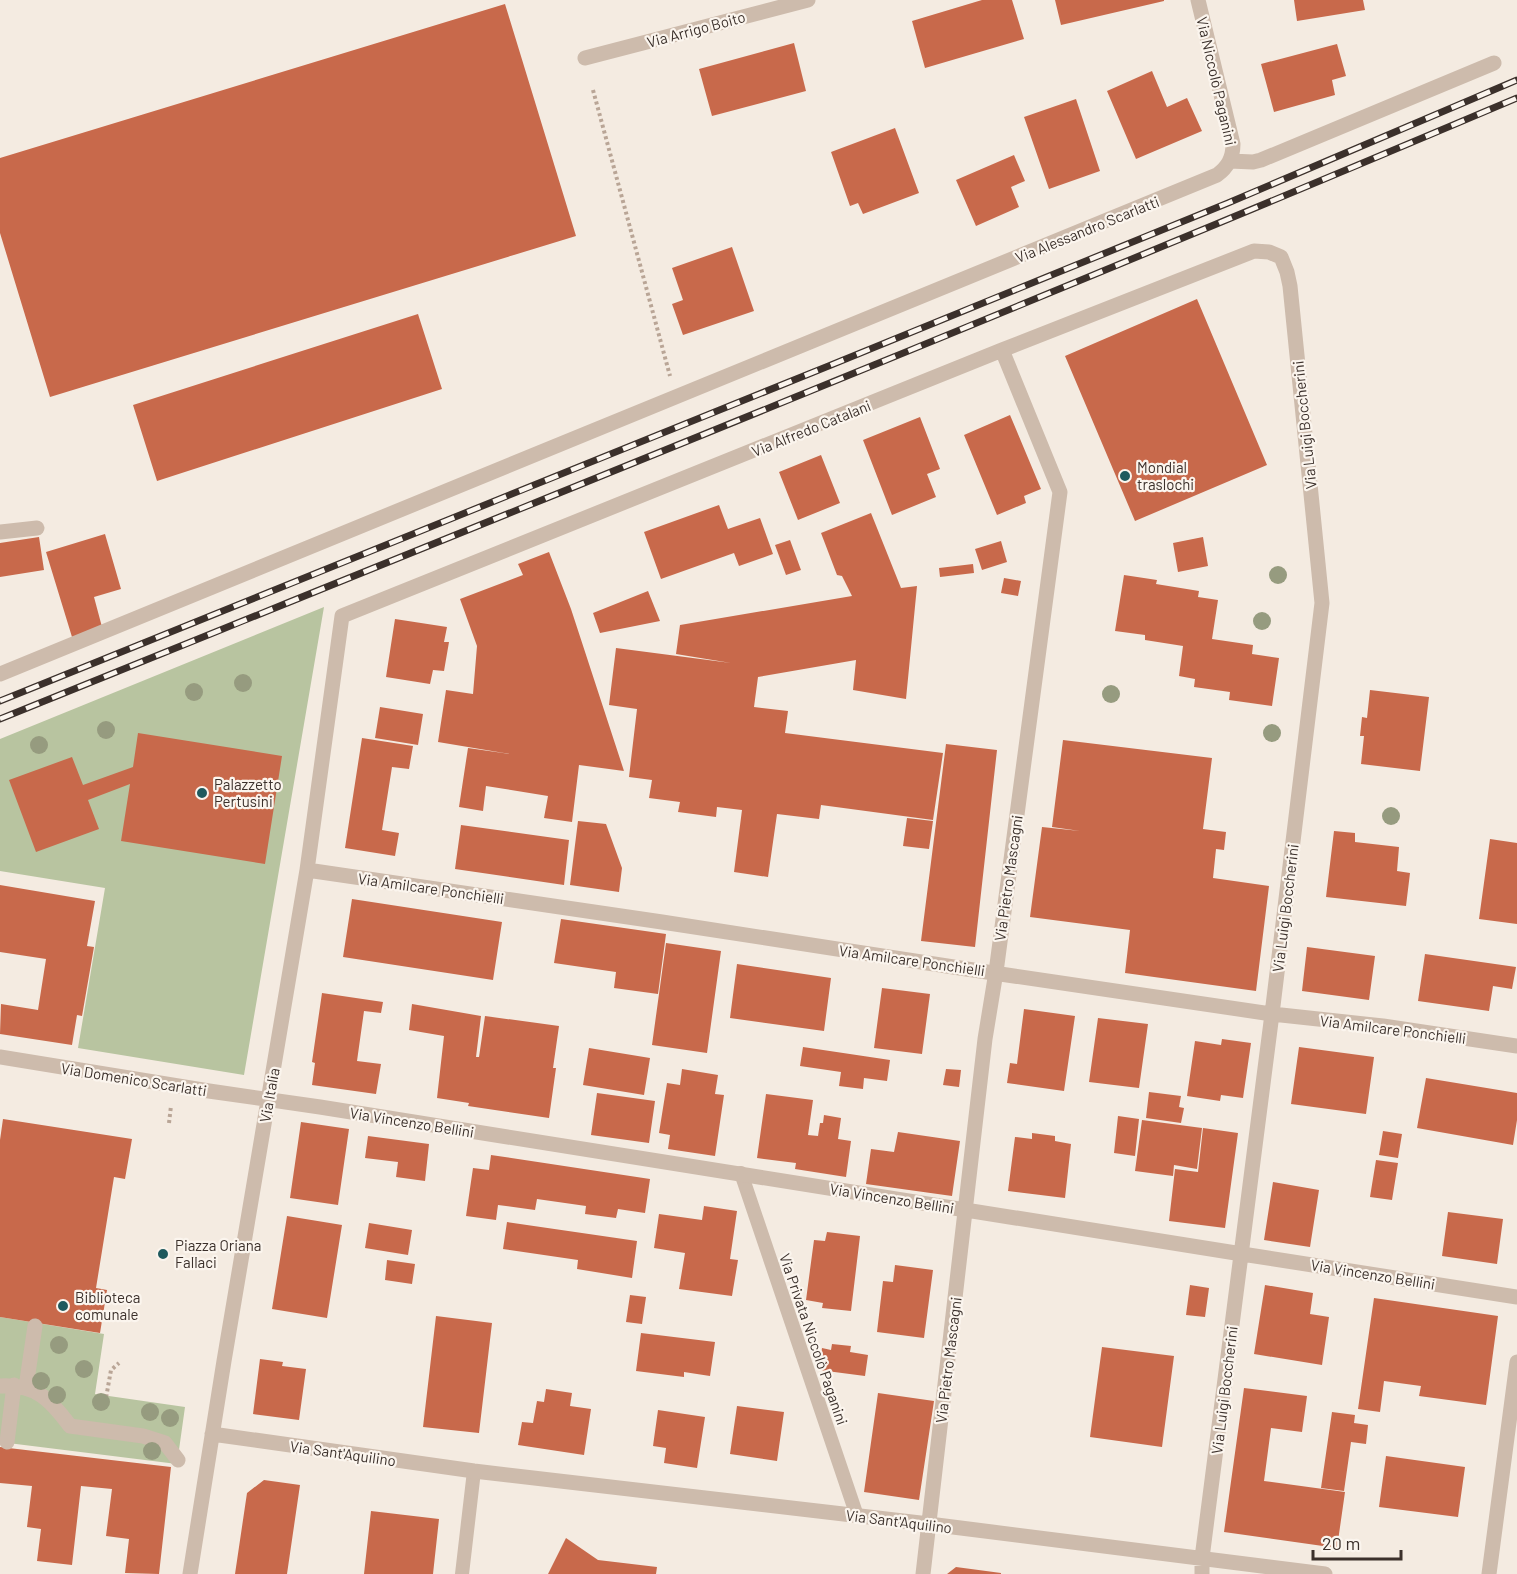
<svg xmlns="http://www.w3.org/2000/svg" width="1517" height="1574" font-family="Barlow,sans-serif">
	<style>
		.green { fill: #b8c4a0 }
		.building { fill: #c8694b }
		.lines { fill: none; stroke-linecap: round; stroke-linejoin: round }
		.path { stroke: #b9a596; stroke-width: 4; stroke-dasharray: 3 3; stroke-linecap: butt }
		.service { stroke: #cdbbac; stroke-width: 14 }
		.pedestrian { stroke: #cdbbac; stroke-width: 15 }
		.minor { stroke: #cdbbac; stroke-width: 15 }
		.rail-casing { stroke: #3b302b; stroke-width: 7 }
		.rail { stroke: #fbf5ee; stroke-width: 4.5; stroke-dasharray: 14; stroke-linecap: butt }
		.tree { fill: #969b7f }
		.poi-dot { fill: #1f5a5e; stroke: #fbf5ee; stroke-width: 2 }
		.labels { text-anchor: middle; dominant-baseline: central; stroke-width: 4.5; stroke-linejoin: round; paint-order: stroke }
		.street-label { font-size: 15px; fill: #3b302b; stroke: #fbf5ee }
		.poi-label { font-size: 15px; fill: #3b302b; stroke: #fbf5ee; text-anchor: start }
	</style>
	<rect width="100%" height="100%" fill="#f4ebe1"/>
	<path class="green" d="M324,607L244,1075L78,1048L105,888L0,871V739Z
		M0,1317L104,1334L95,1394L185,1407L177,1464L0,1442Z"/>
	<path class="building" d="M982,0H1012L1024,39L925,68L912,21Z
		M1055,0H1164V1L1061,25Z
		M1294,0H1363L1365,10L1297,21Z
		M505,4L576,236L50,397L0,233V158Z
		M794,43L806,91L712,116L699,69Z
		M1337,44L1346,76L1332,80L1335,95L1274,112L1261,64Z
		M1152,71L1167,107L1187,98L1202,131L1136,159L1107,91Z
		M1076,99L1100,171L1049,189L1024,117Z
		M895,128L919,193L863,214L858,203L850,206L831,152Z
		M1014,155L1025,181L1011,187L1019,207L976,226L956,180Z
		M732,247L754,311L683,335L672,304L683,300L672,268Z
		M1197,299L1267,465L1135,521L1065,356Z
		M418,314L442,389L157,481L133,405Z
		M1010,415L1041,489L1024,496L1026,503L997,515L964,435Z
		M920,417L940,469L927,474L936,497L892,515L863,440Z
		M821,455L840,503L798,520L779,472Z
		M719,505L728,529L760,518L773,554L739,566L734,553L661,579L644,532Z
		M871,513L901,588L917,586L906,699L853,690L856,660L758,677L754,707L788,711L785,733L943,753L933,820L821,805L819,819L777,814L768,877L734,872L742,810L717,807L716,817L678,812L680,802L649,798L652,780L629,777L637,709L609,705L616,648L731,663L676,654L680,625L852,596L842,576L837,575L821,533Z
		M105,534L121,589L94,597L102,627L72,637L46,552Z
		M39,537L44,570L0,577V543Z
		M1203,537L1208,566L1178,572L1173,543Z
		M790,540L801,570L786,575L775,545Z
		M1001,541L1007,562L982,570L975,549Z
		M549,552L571,609L624,771L579,765L572,822L544,818L548,796L486,786L483,811L459,807L468,748L510,754L438,742L446,690L473,694L477,646L460,599L523,575L518,564Z
		M973,564L974,573L940,577L939,568Z
		M1124,575L1157,580L1156,584L1199,591L1198,597L1218,600L1212,639L1253,645L1252,654L1279,658L1272,706L1229,700L1230,692L1194,687L1195,679L1179,676L1183,646L1145,640V635L1115,631Z
		M1004,578L1021,581L1018,596L1001,593Z
		M648,591L660,621L600,633L593,613Z
		M395,619L447,627L444,642H449L444,671L433,670L430,684L386,677Z
		M1370,690L1429,697L1420,771L1361,764L1364,736H1360L1362,717L1367,718Z
		M380,707L423,714L418,745L375,738Z
		M138,733L282,756L265,864L121,841L130,784L88,800L99,829L36,852L9,780L72,757L83,785L133,767Z
		M362,738L413,746L409,769L392,767L382,830L399,833L395,856L345,848Z
		M1063,740L1212,758L1203,829L1226,832L1224,850L1216,849L1213,878L1269,886L1256,991L1125,973L1130,930L1030,917L1042,827L1080,831L1052,827Z
		M946,744L997,750L975,947L921,941Z
		M907,818L933,821L929,849L903,846Z
		M578,821L606,824L622,868L619,892L570,885Z
		M461,825L569,840L564,885L455,869Z
		M1334,831L1355,833V842L1399,847L1397,871L1410,873L1406,906L1326,897Z
		M1490,839L1517,843V924L1479,919Z
		M0,885L95,901L87,946L94,947L82,1016L77,1015L72,1045L0,1034L1,1004L38,1010L46,959L0,952Z
		M352,899L502,922L493,980L343,957Z
		M561,919L666,934L658,994L614,988L616,972L554,963Z
		M666,943L721,951L707,1053L652,1045Z
		M1307,947L1375,956L1369,1000L1302,991Z
		M1425,954L1516,967L1512,989L1493,986L1489,1011L1418,1001Z
		M737,964L831,978L824,1031L730,1018Z
		M882,988L930,994L922,1054L874,1048Z
		M322,993L383,1002L381,1013L364,1011L357,1061L381,1064L376,1094L312,1085L315,1063L312,1062Z
		M412,1004L481,1016L476,1057H479L485,1016L559,1026L553,1068H556L549,1118L468,1106L469,1103L437,1098L444,1036L409,1030Z
		M1024,1009L1075,1016L1064,1091L1007,1083L1010,1063L1017,1064Z
		M1098,1018L1148,1024L1139,1088L1089,1082Z
		M1222,1039L1251,1043L1243,1098L1221,1095L1220,1101L1187,1096L1195,1041L1221,1045Z
		M803,1047L890,1060L887,1081L864,1078L863,1089L839,1086L841,1072L800,1066Z
		M1299,1047L1374,1057L1366,1114L1291,1104Z
		M589,1048L650,1058L644,1095L583,1085Z
		M682,1069L718,1075L715,1094L724,1095L715,1156L668,1149L670,1135L659,1133L667,1083L680,1085Z
		M946,1069L961,1070L959,1087L943,1085Z
		M1426,1078L1517,1093V1120L1513,1145L1417,1128Z
		M1149,1092L1181,1096L1179,1107L1184,1108L1181,1123L1146,1118Z
		M597,1093L655,1101L649,1143L591,1135Z
		M766,1094L813,1100L808,1135L818,1136L820,1123H823L824,1115L841,1118L838,1139L851,1141L846,1177L795,1169L796,1163L757,1158Z
		M1118,1116L1139,1119L1135,1156L1114,1153Z
		M3,1119L132,1139L125,1179L114,1177L96,1288L107,1290L100,1333L0,1317V1140Z
		M1142,1120L1202,1128L1197,1169L1174,1165L1173,1176L1135,1171Z
		M301,1122L349,1129L338,1205L290,1198Z
		M1203,1128L1238,1133L1225,1228L1169,1221L1175,1169L1198,1172Z
		M1383,1131L1402,1134L1398,1158L1379,1155Z
		M898,1132L960,1141L952,1196L866,1184L871,1149L894,1152Z
		M1032,1133L1055,1136V1141L1071,1144L1065,1198L1008,1191L1015,1137L1032,1139Z
		M368,1136L429,1144L425,1181L396,1177L398,1162L365,1158Z
		M491,1155L650,1179L645,1213L618,1209L616,1218L585,1214L586,1206L537,1199L535,1210L498,1205L496,1220L466,1216L473,1168L489,1170Z
		M1376,1160L1398,1163L1392,1200L1370,1197Z
		M1273,1182L1319,1190L1310,1247L1264,1240Z
		M704,1206L737,1211L730,1259L738,1260L732,1296L679,1289L685,1253L654,1248L659,1214L702,1220Z
		M1448,1212L1503,1219L1497,1264L1442,1256Z
		M287,1216L342,1225L327,1318L272,1309Z
		M507,1222L637,1241L632,1278L577,1269L578,1260L503,1249Z
		M369,1223L412,1230L408,1255L365,1248Z
		M827,1232L860,1236L851,1311L822,1308L823,1303L806,1300L814,1240L825,1241Z
		M387,1260L415,1264L412,1284L385,1280Z
		M895,1265L933,1270L924,1338L877,1332L883,1281L893,1282Z
		M1190,1285L1209,1288L1205,1317L1186,1315Z
		M1265,1285L1313,1293L1310,1314L1329,1317L1322,1365L1254,1354Z
		M630,1295L646,1297L642,1324L626,1322Z
		M1374,1298L1498,1316L1486,1405L1419,1396L1421,1386L1384,1381L1380,1412L1358,1409Z
		M436,1316L492,1323L479,1433L423,1427Z
		M641,1333L715,1342L710,1376L684,1372V1377L636,1371Z
		M832,1344L851,1346L850,1352L868,1355L865,1376L819,1370L822,1348L831,1350Z
		M1102,1347L1174,1356L1162,1447L1090,1437Z
		M260,1359L283,1362L282,1366L306,1369L299,1420L253,1414Z
		M1244,1388L1307,1396L1302,1432L1271,1428L1264,1481L1345,1492L1337,1548L1224,1532Z
		M546,1389L572,1393L570,1406L591,1409L584,1455L518,1445L522,1422L533,1423L537,1401L544,1402Z
		M878,1393L934,1401L919,1500L864,1492Z
		M737,1406L784,1412L777,1461L730,1454Z
		M658,1410L705,1417L697,1468L664,1463L666,1448L653,1446Z
		M1332,1412L1355,1415L1354,1423L1368,1425L1366,1444L1351,1442L1344,1491L1321,1488Z
		M0,1447L171,1467L159,1574L125,1573L129,1539L106,1536L112,1489L81,1486L72,1565L37,1561L41,1529L27,1527L32,1486L0,1483Z
		M1386,1456L1465,1467L1458,1517L1379,1507Z
		M264,1480L300,1485L287,1574H235L247,1493Z
		M371,1511L439,1519L433,1574H364Z
		M566,1538L598,1560L657,1567L656,1574H548Z
		M956,1567L1001,1573V1574H947Z"/>
	<g class="lines">
		<path class="path" d="M593,90L670,376
			M169,1123L171,1106
			M104,1409L111,1370L119,1363"/>
		<path class="service" d="M741,1173L857,1516
			M462,1574L474,1471"/>
		<path class="pedestrian" d="M0,1386C36,1384 50,1399 70,1426L143,1436L165,1443L178,1460
			M26,1387L35,1326
			M7,1442L14,1385"/>
		<path class="minor" d="M585,58L808,0
			M1230,161L1253,162L1261,160L1494,63
			M0,532L37,528
			M0,674L1217,175C1228,167 1233,158 1233,144L1198,0
			M307,870L662,922L960,968L1272,1014L1383,1026L1517,1046
			M0,1057L209,1091L320,1107L1242,1254L1517,1297
			M212,1434L474,1471L929,1524L1325,1574
			M190,1574L224,1361L307,870L342,616L1002,350L1254,251L1269,252L1281,257L1287,272L1290,286L1322,603L1272,1014L1202,1558V1574
			M923,1574L985,1039L996,972L1060,492L1002,350
			M1489,1574L1517,1362"/>
		<g class="rail-casing">
			<path id="rail" d="M0,701L831,365L1228,203L1517,80
				M0,719C507,514 1014,311 1517,98"/>
		</g>
		<use href="#rail" class="rail"/>
	</g>
	<g class="tree">
		<circle cx="1278" cy="575" r="9"/>
		<circle cx="1262" cy="621" r="9"/>
		<circle cx="243" cy="683" r="9"/>
		<circle cx="194" cy="692" r="9"/>
		<circle cx="1111" cy="694" r="9"/>
		<circle cx="106" cy="730" r="9"/>
		<circle cx="1272" cy="733" r="9"/>
		<circle cx="39" cy="745" r="9"/>
		<circle cx="1391" cy="816" r="9"/>
		<circle cx="59" cy="1345" r="9"/>
		<circle cx="84" cy="1369" r="9"/>
		<circle cx="41" cy="1381" r="9"/>
		<circle cx="57" cy="1395" r="9"/>
		<circle cx="101" cy="1402" r="9"/>
		<circle cx="150" cy="1412" r="9"/>
		<circle cx="170" cy="1418" r="9"/>
		<circle cx="152" cy="1451" r="9"/>
	</g>
	<g class="poi-dot">
		<circle cx="1125" cy="476" r="6"/>
		<circle cx="202" cy="793" r="6"/>
		<circle cx="163" cy="1254" r="6"/>
		<circle cx="63" cy="1306" r="6"/>
	</g>
	<g class="labels">
		<g class="street-label">
			<text transform="translate(696 29) rotate(-15)">Via Arrigo Boito</text>
			<text transform="translate(1217 81) rotate(77)">Via Niccolò Paganini</text>
			<text transform="translate(1087 229) rotate(-22)">Via Alessandro Scarlatti</text>
			<text transform="translate(1304 425) rotate(-96)">Via Luigi Boccherini</text>
			<text transform="translate(811 428) rotate(-22)">Via Alfredo Catalani</text>
			<text transform="translate(1008 878) rotate(-82)">Via Pietro Mascagni</text>
			<text transform="translate(431 888) rotate(8)">Via Amilcare Ponchielli</text>
			<text transform="translate(1285 908) rotate(-83)">Via Luigi Boccherini</text>
			<text transform="translate(912 960) rotate(8)">Via Amilcare Ponchielli</text>
			<text transform="translate(1393 1029) rotate(7)">Via Amilcare Ponchielli</text>
			<text transform="translate(134 1079) rotate(9)">Via Domenico Scarlatti</text>
			<text transform="translate(269 1095) rotate(-80)">Via Italia</text>
			<text transform="translate(412 1122) rotate(9)">Via Vincenzo Bellini</text>
			<text transform="translate(892 1198) rotate(9)">Via Vincenzo Bellini</text>
			<text transform="translate(1373 1274) rotate(9)">Via Vincenzo Bellini</text>
			<text transform="translate(814 1339) rotate(71)">Via Privata Niccolò Paganini</text>
			<text transform="translate(948 1360) rotate(-83)">Via Pietro Mascagni</text>
			<text transform="translate(1224 1390) rotate(-83)">Via Luigi Boccherini</text>
			<text transform="translate(343 1453) rotate(8)">Via Sant'Aquilino</text>
			<text transform="translate(899 1521) rotate(7)">Via Sant'Aquilino</text>
		</g>
		<g class="poi-label">
			<text x="1137" y="467">Mondial<tspan x="1137" dy="17">traslochi</tspan></text>
			<text x="214" y="784">Palazzetto<tspan x="214" dy="17">Pertusini</tspan></text>
			<text x="175" y="1245">Piazza Oriana<tspan x="175" dy="17">Fallaci</tspan></text>
			<text x="75" y="1297">Biblioteca<tspan x="75" dy="17">comunale</tspan></text>
		</g>
	</g>
	<path d="M1313 1550v9h88v-9" fill="none" stroke="#3b302b" stroke-width="3"/>
	<text x="1322" y="1550" font-size="18" fill="#3b302b" stroke="#fbf5ee" stroke-width="4.5" paint-order="stroke">20 m</text>
</svg>
